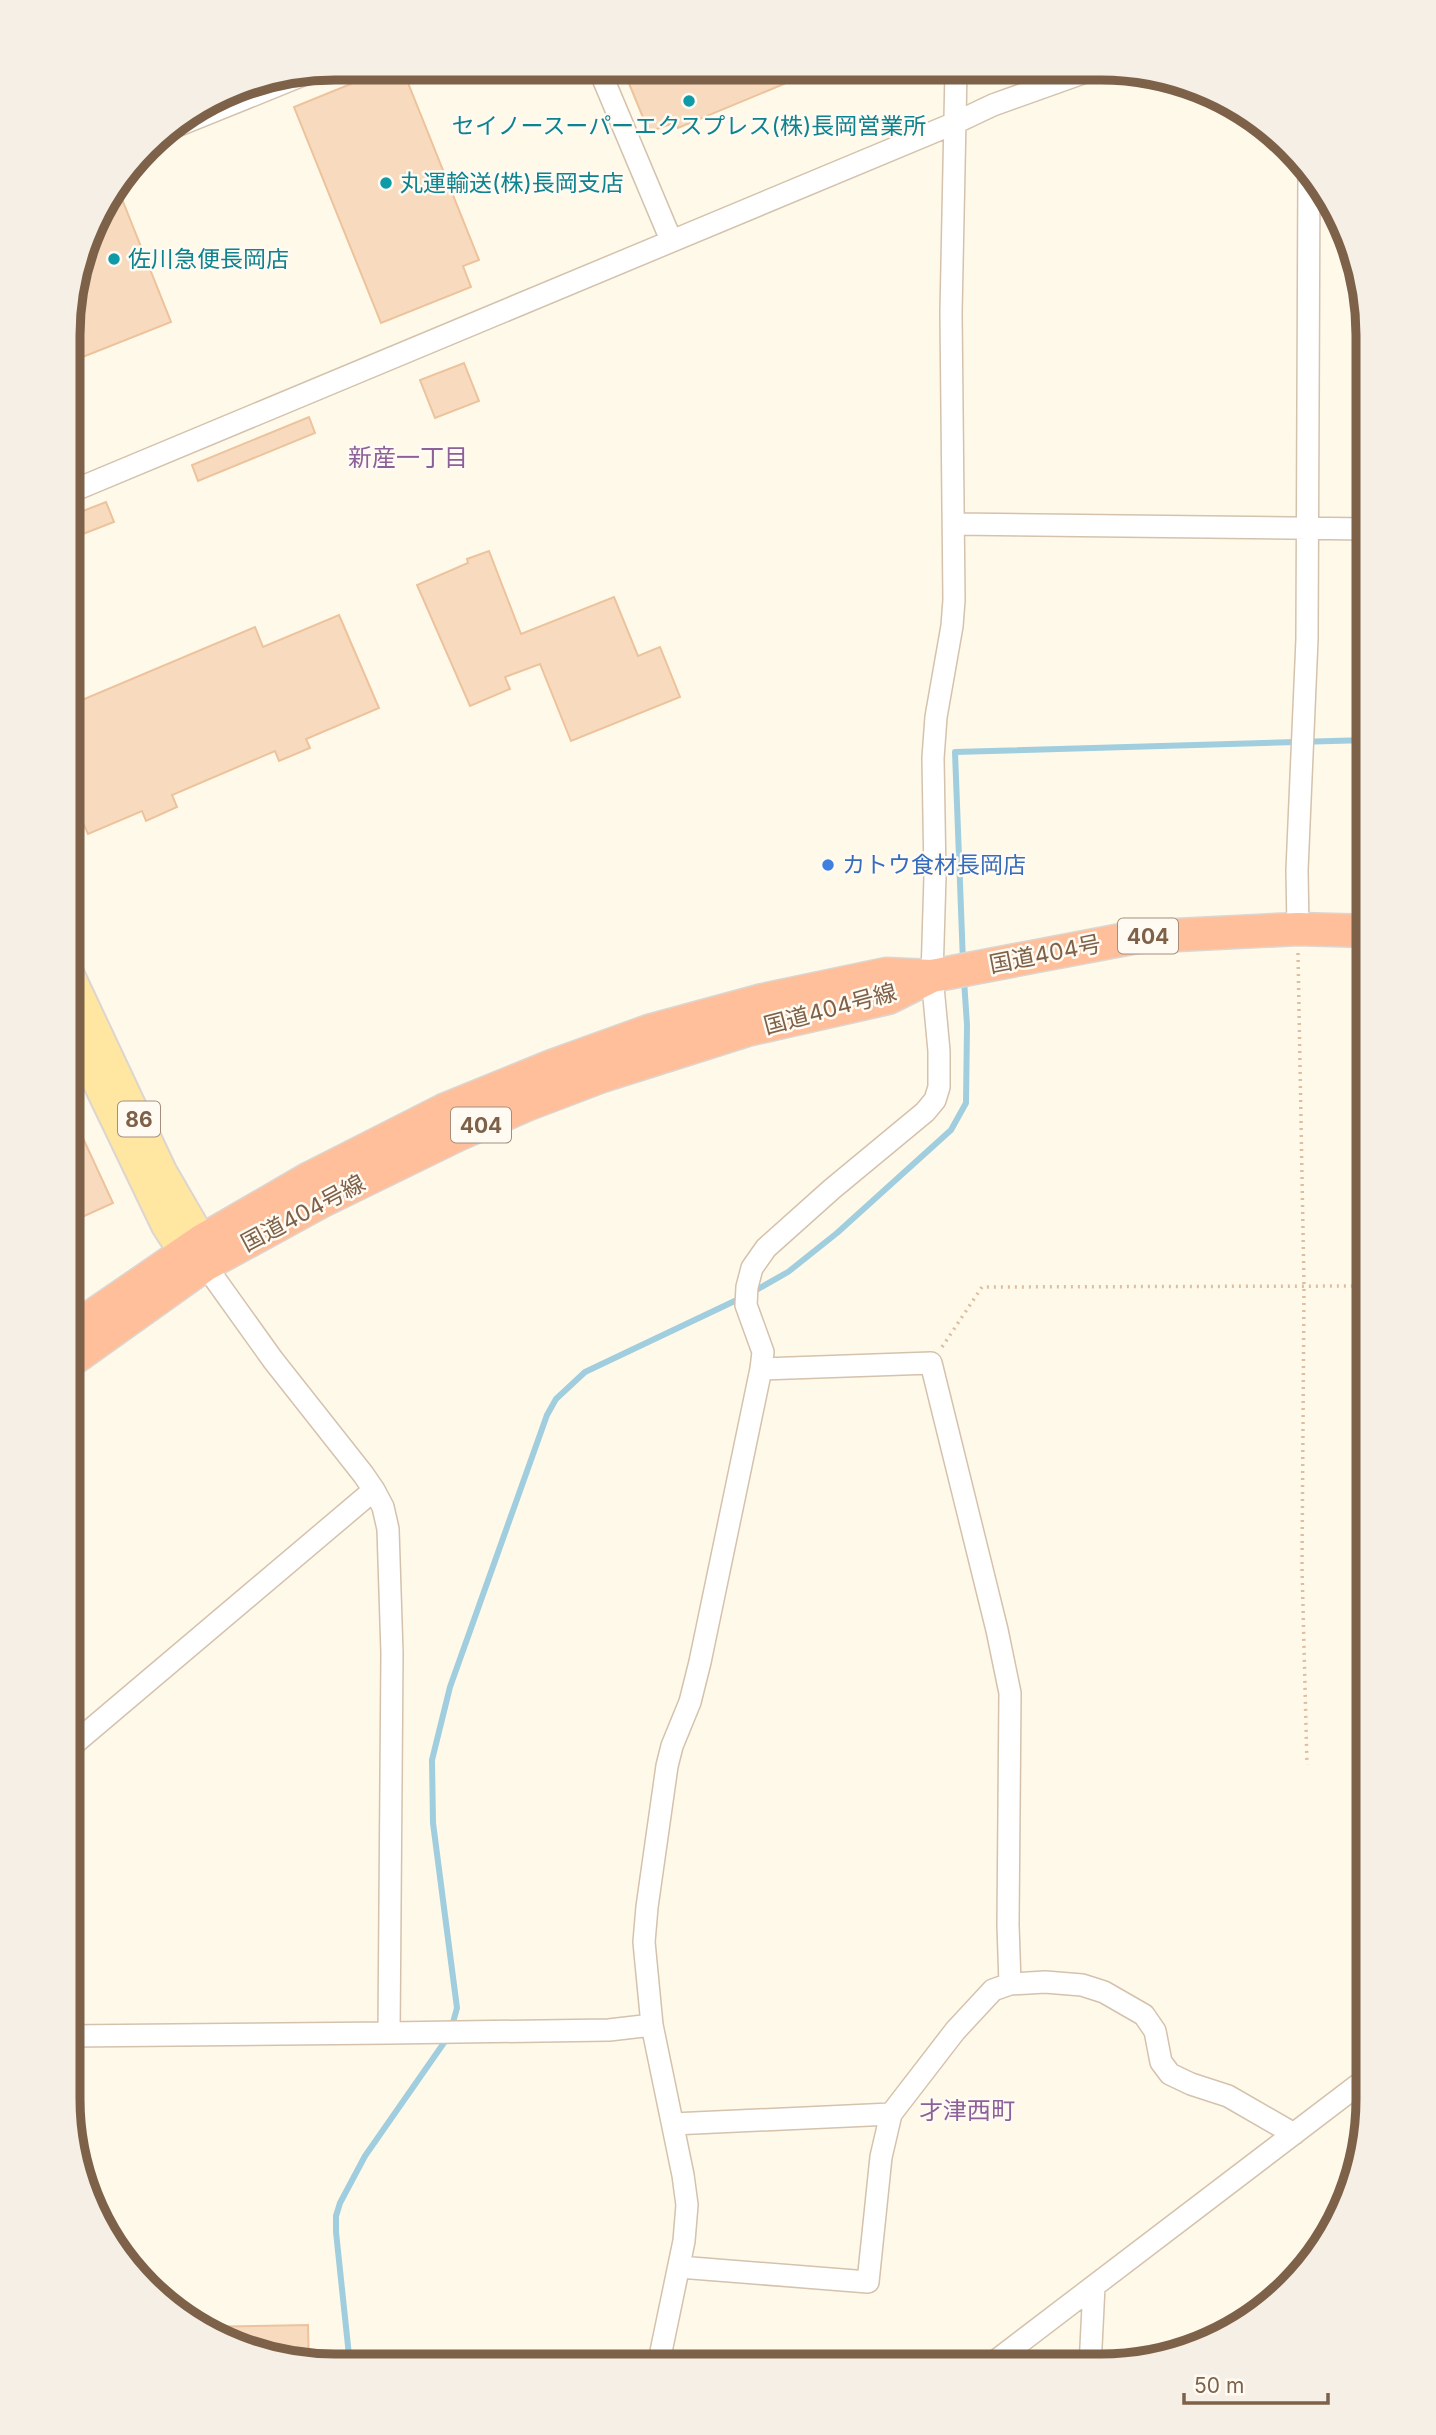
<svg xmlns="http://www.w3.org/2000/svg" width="1436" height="2435" font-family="Inter,'Noto Sans JP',sans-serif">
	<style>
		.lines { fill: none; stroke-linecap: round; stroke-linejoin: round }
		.stream { stroke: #a0cedf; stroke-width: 6 }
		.building { fill: #f8dbbe; stroke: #ecc39c; stroke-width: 2 }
		.minor-casing { stroke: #d4c2ad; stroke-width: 24 }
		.major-casing { stroke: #ddd6d0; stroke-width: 30 }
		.highway-casing { stroke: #ddd6d0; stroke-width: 35 }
		.path { stroke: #debea0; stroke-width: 3.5; stroke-dasharray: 2 5; stroke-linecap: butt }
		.minor { stroke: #fff; stroke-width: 21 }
		.major { stroke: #ffe6a1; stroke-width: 26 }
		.highway { stroke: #ffbf9b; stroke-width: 32 }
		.culture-dot { fill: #0f9aa8; stroke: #fffbf3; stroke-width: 2.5 }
		.shop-dot { fill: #3f7fe0; stroke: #fffbf3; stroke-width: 2.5 }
		.labels { text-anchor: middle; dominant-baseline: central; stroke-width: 5; stroke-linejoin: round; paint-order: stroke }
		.shield { fill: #fffbf3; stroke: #a58f7c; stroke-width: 2 }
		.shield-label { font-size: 21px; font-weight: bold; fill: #7e6149 }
		.culture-label { font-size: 23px; fill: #0d838f; stroke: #fffbf3; text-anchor: start }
		.shop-label { font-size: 23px; fill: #366cbe; stroke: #fffbf3; text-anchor: start }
		.street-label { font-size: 23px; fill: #7e6149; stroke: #fffbf3 }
		.neighbourhood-label { font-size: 24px; fill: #8c619a; stroke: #fffbf3 }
		.rim { fill: none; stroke: #7e6149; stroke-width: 9 }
	</style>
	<rect width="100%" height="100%" fill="#fff9ea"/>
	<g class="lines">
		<path class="stream" d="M963,962L955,752L1368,740
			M751,1293L788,1272L837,1233L951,1130L966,1103L967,1025L964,980
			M452,2026L457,2008L433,1823L432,1760L450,1687L547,1415L556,1399L585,1372L741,1298
			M350,2365L336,2232V2216L340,2203L365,2156L448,2037"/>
	</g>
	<path class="building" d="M390,68H402L479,260L463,266L471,287L381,323L294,107Z
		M623,69L786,70L791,81L678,128L676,122L649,132Z
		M118,189L171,322L70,362V301L96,217Z
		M464,363L479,401L435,418L420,380Z
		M309,417L315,433L198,481L192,465Z
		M106,502L114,522L70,539V516Z
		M489,551L521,634L614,597L638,656L660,647L680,697L571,741L540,664L505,677L510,689L470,706L417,585L468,563L467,559Z
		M339,615L379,708L306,739L310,748L279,761L275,751L172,795L177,807L146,821L142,811L88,834L70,793V732L79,728L70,705L255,627L263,647Z
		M69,1108L113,1203L69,1223Z
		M308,2325L309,2365H301L233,2346L200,2327Z"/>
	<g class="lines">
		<g class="minor-casing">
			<path id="minor" d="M599,69L671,240
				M167,130L303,75
				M70,492L955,123L993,105L1091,70
				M954,524L1368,529
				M1298,929L1297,870L1307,639L1309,169
				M761,1369L931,1363L997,1630L1010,1693L1008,1925L1010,1984
				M374,1490L383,1507L388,1529L392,1653L389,2033L609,2030L652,2025
				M69,1748L374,1490L363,1474L273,1360L205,1265
				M68,2036L389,2033
				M673,2124L891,2114
				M679,2267L868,2282L881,2157L891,2114L955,2031L993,1990L1010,1984L1045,1982L1082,1985L1104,1992L1144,2015L1155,2031L1161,2062L1170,2074L1191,2084L1228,2096L1294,2134
				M658,2366L684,2241L687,2205L683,2175L652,2025L644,1942L647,1907L667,1766L672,1746L690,1702L700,1662L761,1369L763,1352L746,1305L747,1287L752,1268L766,1248L832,1189L925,1112L935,1100L939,1087V1051L932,976L935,876L933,758L936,717L952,626L954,600L951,313L956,70
				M989,2366L1367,2078
				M1090,2367L1094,2286"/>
		</g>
		<g class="major-casing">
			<path id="major" d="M70,973L163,1171L203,1240L204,1258
				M70,1028L165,1226L183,1254L200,1263"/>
		</g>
		<g class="highway-casing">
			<path id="highway" d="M69,1332L203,1240L310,1178L444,1110L552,1066L649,1031L763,1000L886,974L932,976L1137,937L1298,929L1368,931
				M69,1362L205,1265L324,1200L457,1135L526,1105L602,1076L747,1030L888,998L928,978"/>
		</g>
		<path class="path" d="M1298,953L1304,1286L1302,1567L1307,1765
			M942,1347L982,1287L1367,1286"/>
		<use href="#minor" class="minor"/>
		<use href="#major" class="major"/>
		<use href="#highway" class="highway"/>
	</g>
	<g class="culture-dot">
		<circle cx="689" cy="101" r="7"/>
		<circle cx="386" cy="183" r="7"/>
		<circle cx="114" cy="259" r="7"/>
	</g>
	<circle class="shop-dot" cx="828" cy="865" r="7"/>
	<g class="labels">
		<g class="shield">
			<rect x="1118" y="918.5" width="60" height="35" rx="5"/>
			<rect x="118" y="1101.5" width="42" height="35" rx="5"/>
			<rect x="451" y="1107.5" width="60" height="35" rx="5"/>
		</g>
		<g class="shield-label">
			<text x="1148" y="936">404</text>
			<text x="139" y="1119">86</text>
			<text x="481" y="1125">404</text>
		</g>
		<g class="culture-label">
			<text x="689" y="126" text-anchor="middle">セイノースーパーエクスプレス(株)長岡営業所</text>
			<text x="400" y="183">丸運輸送(株)長岡支店</text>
			<text x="128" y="259">佐川急便長岡店</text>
		</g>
		<g class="shop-label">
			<text x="842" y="865">カトウ食材長岡店</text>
		</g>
		<g class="street-label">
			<text transform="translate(1045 954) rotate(-11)">国道404号</text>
			<text transform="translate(830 1009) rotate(-15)">国道404号線</text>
			<text transform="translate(303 1213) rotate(-28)">国道404号線</text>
		</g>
		<g class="neighbourhood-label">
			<text x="408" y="457">新産一丁目</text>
			<text x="967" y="2110">才津西町</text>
		</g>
	</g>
	<path d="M0 0H1436V2435H0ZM335 80H1101A255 255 0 0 1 1356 335V2099A255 255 0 0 1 1101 2354H335A255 255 0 0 1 80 2099V335A255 255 0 0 1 335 80Z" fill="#f5efe5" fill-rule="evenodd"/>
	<path class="rim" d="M335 80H1101A255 255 0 0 1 1356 335V2099A255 255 0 0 1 1101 2354H335A255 255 0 0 1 80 2099V335A255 255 0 0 1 335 80Z"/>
	<path d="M1184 2393v10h144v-10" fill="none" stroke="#7e6149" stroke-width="3.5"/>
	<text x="1194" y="2393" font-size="21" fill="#7e6149" stroke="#fffbf3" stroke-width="5" paint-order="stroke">50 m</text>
</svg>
